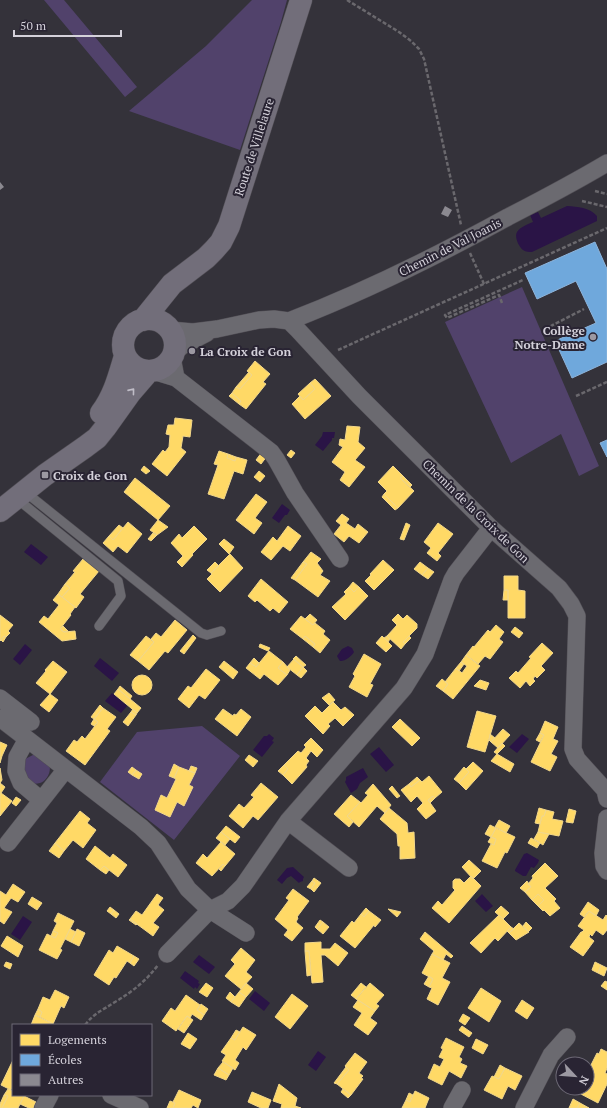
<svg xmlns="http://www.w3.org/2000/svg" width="607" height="1108" font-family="'PT Serif',serif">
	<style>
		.green { fill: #51426b }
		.water { fill: #2a1446 }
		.homes { fill: #ffd966; stroke: #f2d789 }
		.schools { fill: #6fa8dc; stroke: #8db4db }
		.building { fill: #8b8990 }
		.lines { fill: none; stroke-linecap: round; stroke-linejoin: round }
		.lane-casing { stroke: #514e55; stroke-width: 10 }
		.street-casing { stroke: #514e55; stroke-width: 18 }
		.primary-casing { stroke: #514e55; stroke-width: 23 }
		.path { stroke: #6a686d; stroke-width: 2.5; stroke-dasharray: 4 2; stroke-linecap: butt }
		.lane { stroke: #6b6a70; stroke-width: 9 }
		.street { stroke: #6b6a70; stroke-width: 17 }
		.primary { stroke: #726e7a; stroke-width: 22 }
		.oneway { stroke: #c0bdc7 }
		.poi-dot { fill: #9c99a2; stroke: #292433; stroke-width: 1.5 }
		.labels { text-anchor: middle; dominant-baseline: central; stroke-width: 4; stroke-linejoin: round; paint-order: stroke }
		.street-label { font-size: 12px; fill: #d4d1da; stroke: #292433 }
		.poi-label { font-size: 12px; font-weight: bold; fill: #d4d1da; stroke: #292433; text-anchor: start }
	</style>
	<rect width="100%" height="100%" fill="#34323a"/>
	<path class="green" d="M44,0H64L137,87L125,97Z
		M252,0H287L281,22L240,150L129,111L206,46Z
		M522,287L599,466L579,476L561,434L511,463L445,322Z
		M202,726L240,756L174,840L100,782L137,732Z
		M33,755C37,755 38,755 42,758C44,760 48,761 49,764C52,771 47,781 40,783C37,784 33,784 30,783L20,767L25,759Z"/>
	<path class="water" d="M567,206C578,207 589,207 597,216V221L532,252C529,252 526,252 523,250C519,247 514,237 517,232C520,227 528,224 533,222L530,215L538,212L541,218Z
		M323,432H335L334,438H332V440L323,451L315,445L322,436Z
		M282,504L290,510L287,515H285L279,523L272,518Z
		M31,544L48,557L41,565L24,552Z
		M25,644L32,650L20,665L13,659Z
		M348,646L352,648L354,652C352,656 344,662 340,661L338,658L337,656L342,649Z
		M100,658L119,673L112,681L94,666Z
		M112,693L127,706L121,713L105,701Z
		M269,734L274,738L272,741L274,742L262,757L253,750L264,736H267Z
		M522,734L529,739L517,753L509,747Z
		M379,747L394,765L386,772L370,754Z
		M363,768L368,777L360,783L357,789L351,793L345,782L346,780V777Z
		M527,853L539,860L538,863L534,868L531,867L526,876H523L515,871V870L524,854Z
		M293,867L304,877L303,879V881L300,882L299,883L291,876L287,878L282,884L277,880L287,868Z
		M482,894L493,906L486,912L475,901Z
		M23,916L32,922L20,940L11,934Z
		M199,955L215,967L209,974L193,962Z
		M185,971L199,981L198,983L200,984L197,989L195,987L194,989L180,978Z
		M255,991L270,1003L264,1011L249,999Z
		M318,1051L326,1057L316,1071L308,1065Z"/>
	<path class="homes" d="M255,361L270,374L263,382L266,384L246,409L239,404L241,401L232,393L236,387L240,389L252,375L247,371Z
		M249,372L252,375L240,389L236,387Z
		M315,379L331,396L305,419L292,404L300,396L303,400L315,389L310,383Z
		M310,383L315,389L303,400L298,394Z
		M232,393L241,401L239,404L229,396Z
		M175,418L192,420L190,437L183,436L181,448L186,452L167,476L152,464L163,450L165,452L169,447L170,435L166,434L168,425H174Z
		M347,426L360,427L358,442L365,448L355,460L365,467L349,487L340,480L345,472L332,462L343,447L339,445L340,439L345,440Z
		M291,450L295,453L291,458L287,455Z
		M219,451L228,454L227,458L235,461L236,457L247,460L243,474L234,471L224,499L208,494L218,465L214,464Z
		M262,452L267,456L261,464L256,460Z
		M228,454L236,457L235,461L227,458Z
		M144,466L150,471L146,474L141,470Z
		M393,466L403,476L400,478L414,491L398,508L384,494L387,491L378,482Z
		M259,471L265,476L260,482L254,477Z
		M403,476L412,485L410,487L400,478Z
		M135,478L170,506L158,520L124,492Z
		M256,494L267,502L255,518L262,523L254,534L236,520Z
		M384,494L398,508L395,510L382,497Z
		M342,514L349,519L346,523L355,529L358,524L368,532L359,543L349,536L344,542L334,534L341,525L336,521Z
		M158,520L168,527L157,535L150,530Z
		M128,522L142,534L127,553L118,546L113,552L103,543L109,536L113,540Z
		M406,523L410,525L404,540L400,539Z
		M438,523L453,534L438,553L441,556L437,561L427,553L431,548L424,542Z
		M119,525L123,528L113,540L109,536Z
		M194,526L207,539L192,554L193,555L182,567L177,562L183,556L171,543L179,534L182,538Z
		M288,526L301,536L290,551L283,546L271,560L261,552L273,537L277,541Z
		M153,533L157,535L151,541L148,539Z
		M224,539L234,547L229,554L219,544Z
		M311,552L321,559L317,563L323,571L320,575L330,581L318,597L295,580L307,564L303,562Z
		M230,554L243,568L220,592L207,579L212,574L211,573Z
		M83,559L99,571L80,594L84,597L76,608L62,597L70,588L65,584L75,572L73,571Z
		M383,560L394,570L374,590L365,581L371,575L370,574Z
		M215,562L219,566L211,573L207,570Z
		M303,562L307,564L295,580L291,578Z
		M420,562L428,568L422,575L414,569Z
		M428,568L434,572L428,579L422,575Z
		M504,576H518V590L525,591V618H508V590H504Z
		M261,579L288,602L279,613L273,608L270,611L257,600L255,602L248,596Z
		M353,582L359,587L354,592L349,587Z
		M65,584L70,588L62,597L58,594Z
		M349,587L354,592L359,587L368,596L345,620L332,607L346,594L344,592Z
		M504,590H508V600H503Z
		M58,594L75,607L70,614L71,615L60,629L64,632L75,631L76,639L62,641L39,622L44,616L48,619L59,605L53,600Z
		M310,614L317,620L313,625L305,619Z
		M398,614L403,619L407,615L417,624V628L403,642L405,644L401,649L387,636L397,625L392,620Z
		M0,615L13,625L8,631L10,633L6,637L4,636L0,641Z
		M301,616L313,625L315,623L325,631L323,634L330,640L320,653L313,647L315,644L305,636L303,639L290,629Z
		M175,620L187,630L168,653L165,651L149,670L138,661L154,642L151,639L156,633L161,637Z
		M496,625L504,632L499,639L503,642L490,659L485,656L478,664L466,655L473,646L474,647L488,630L490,632Z
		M63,626L68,631L64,632L60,629Z
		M515,627L523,633L519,638L511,632Z
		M193,635L196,638L184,654L180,651Z
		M4,636L6,637L3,642L1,640Z
		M146,636L154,642L138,661L130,655Z
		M305,636L315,644L313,647L303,639Z
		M382,636L392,646L386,652L376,643Z
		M387,636L390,639L388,642L384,638Z
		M409,636L411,638L405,644L403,642Z
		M542,643L553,653L541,666L545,670L537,678L535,676L533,679L535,681L530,686L526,681L520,688L509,678L516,671L518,673L531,658L529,657Z
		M260,644L270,648L268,651L259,647Z
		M269,651L283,662L278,668L287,675L278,685L264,674L260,679L246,668L250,663L256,667Z
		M364,654L381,664L370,684L373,685L367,697L349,687L355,676L353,674Z
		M466,655L480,666L453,699L443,691L448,684L445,682L456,668L462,673L467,666L461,662Z
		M296,656L306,665L303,667L293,659Z
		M254,658L259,663L256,667L250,663Z
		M294,659L303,667L297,675L287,667Z
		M53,661L67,672L50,694L36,683L46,671L45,670Z
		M224,661L238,672L233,679L219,667Z
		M283,662L290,670L287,675L278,668Z
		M461,662L464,664L459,671L456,668Z
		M303,667L307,671L301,678L297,675Z
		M206,669L220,680L205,699L199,695L189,708L178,699L188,686L191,688Z
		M132 685a10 10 0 1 1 20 0a10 10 0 1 1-20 0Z
		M442,679L448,684L443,691L436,686Z
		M480,680L489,683L486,690L474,686Z
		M120,686L132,696L130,699L118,689Z
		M118,689L141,708L137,713L114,694Z
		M329,693L335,700L329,705L322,698Z
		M50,694L58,700L49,712L40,705Z
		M333,702L341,710L345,707L354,715L343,726L335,718L328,724L330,726L323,734L305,716L315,706L322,713Z
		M100,705L103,708L94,719L91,717Z
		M103,708L116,717L107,729L110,731L85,765L66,751L74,740L77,742L82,736L85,739L98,722L94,719Z
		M133,709L137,713L136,715L131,712Z
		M223,709L233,716L234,714L236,715L241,709L251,717L237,736L215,719Z
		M477,711L496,716L485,752L467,747Z
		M131,712L136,715L128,726L123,722Z
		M94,719L98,722L94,726L91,724Z
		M400,719L420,738L412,746L392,727Z
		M545,721L558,727L553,739L558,741L551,754L557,757L550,771L531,762L544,735L540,733Z
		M503,729L510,735L498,748L491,742Z
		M540,733L544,735L540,742L536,740Z
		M490,734L495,738L491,742L489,740Z
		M311,738L323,750L317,757L311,751L306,758L309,761L306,765L307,767L292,784L283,775L288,769L284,765L298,751L301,753L306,747L304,745Z
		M0,742L7,745L2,756L0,763Z
		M502,743L505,746L497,754L494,752Z
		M497,754L514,764L510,772L491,761Z
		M249,755L258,761L253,767L245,760Z
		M473,762L483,771L466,790L459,783L469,772L466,769Z
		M174,764L179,767L174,778L169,776Z
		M284,765L288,769L283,775L278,771Z
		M191,766L197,768L195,773L189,771Z
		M132,767L136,770L132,775L128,772Z
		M179,767L195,773L189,785L193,787L184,806L177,802L170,817L155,810L161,795L167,798L176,779L174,778Z
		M464,767L469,772L459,783L454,779Z
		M0,768L2,780L0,783L5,787L1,793L12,801L0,816Z
		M136,770L142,774L139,779L132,775Z
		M429,776L442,792L435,798L433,796L428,800L436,811L426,819L417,809L423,803L417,796L411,802L401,790L409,784L411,787L420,780L422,782Z
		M417,777L420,780L411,787L409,784Z
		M261,783L278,797L258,820L253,816L243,828L229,816L239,804L244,808L254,797L251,795Z
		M373,784L391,805L385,813L377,806L359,827L347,816L360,802L361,803L368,795L365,793Z
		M392,786L400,796L397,798L389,789Z
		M351,795L360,802L347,816L353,822L349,827L334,814Z
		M433,796L435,798L430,803L428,800Z
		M16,797L21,800L16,806L12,803Z
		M389,808L407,823L408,833L414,832L415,858L400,859V846H398L397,834L380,819Z
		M539,808L546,810L544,816H542L540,824L535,823Z
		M569,809L576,811L573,823L566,822Z
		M546,810L554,812L552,819L563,821L559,836L538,832L542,816H544Z
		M80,811L90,819L87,823L96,830L83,848L73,840L64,851L55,843Z
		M499,820L510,826L506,833L495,827Z
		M490,825L496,828L491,837L485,834Z
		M226,826L240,837L235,843L221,832Z
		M496,828L515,837L507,853L505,852L497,868L482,861L491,844L494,845L496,839L491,837Z
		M221,832L230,839L225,845L216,838Z
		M538,832L549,834L543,845L534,839Z
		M491,837L496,839L494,845L488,842Z
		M531,838L540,843L537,848L528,843Z
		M221,842L235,854L225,866L223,864L212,876L196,863L203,854L207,858Z
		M55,843L64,851L59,858L49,851Z
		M95,846L110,858L113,854L127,865L118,877L104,866L100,870L86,859Z
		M469,860L481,871L473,879L462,867Z
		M545,863L558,876L545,888L556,899L554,901L560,908L550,916L544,910L543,911L538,906L544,900L538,894L532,900L525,892L531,887L528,884L533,878L532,876Z
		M223,864L225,866L221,871L219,869Z
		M104,866L109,870L106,874L100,870Z
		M471,876L481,886L449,923L432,908L438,901L442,905L455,890L453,888V881L455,879H460L464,883Z
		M314,878L321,883L314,892L311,889L315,883L312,881Z
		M312,881L315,883L311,889L307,887Z
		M527,881L531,887L525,892L520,888Z
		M13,884L25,892L18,902L11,898L4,908L12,912L4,924L0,921V891L6,895Z
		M293,889L309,901L297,917L298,918L296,922L303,928L292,941L284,935L288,930L275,919L289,900L286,898Z
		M157,894L163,898L158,905L164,910L153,923L159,927L153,936L130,919L136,911L142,915Z
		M538,894L544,900L538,906L532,900Z
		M32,897L42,903L37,910L28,904Z
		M588,902L599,910L596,916L589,911L584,917L580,914Z
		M501,906L509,913L503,919L495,912Z
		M110,907L114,910L111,914L107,911Z
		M366,908L369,911L364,917L361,914Z
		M388,909L401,912L397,917Z
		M114,910L119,914L116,918L111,914Z
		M369,911L381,920L375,927L374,925L355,948L340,936L352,921L354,923L361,914L364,917Z
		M589,911L603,920L606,915L607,916V930L603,935L596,930L592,936L590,934L589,937L594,941L583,956L570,947L581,932H582L584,930L578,926Z
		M58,913L74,921L60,949L62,950L57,959L39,950L47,934L55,938L58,933L53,931L57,923L54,921Z
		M499,915L511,927L498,941L495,938L481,953L470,943Z
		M130,919L137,924L136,925L129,920Z
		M320,920L323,922L317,929L315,927Z
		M323,922L329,927L323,934L317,929Z
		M526,922L532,928L528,932L523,926Z
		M519,923L529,932L516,940L509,933Z
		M511,927L514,929L509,933L507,931Z
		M70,929L76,932L71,942L65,939Z
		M77,929L85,933L79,946L71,942Z
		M53,931L58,933L55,938L51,936Z
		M425,932L453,956L451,958L446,954L443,960L432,954L434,951L420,939Z
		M7,936L23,946L18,957L1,946Z
		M321,942V949H330L335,943L348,953L338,966L325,955H321L323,982L312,983L309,951H305V943Z
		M117,946L134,956L130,963L127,961L116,978L114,977L109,985L94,975L109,950L113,953Z
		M241,948L255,960L246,972L252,977L241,989L225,976L235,964L231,960Z
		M305,951H309L311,975L307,976Z
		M432,954L450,963L442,978L450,982L438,1005L427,999L432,988L429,987L433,979L422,973Z
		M134,956L139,959L134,966L130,963Z
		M6,962L12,964L10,969L4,966Z
		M595,962L601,965L598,973L592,970Z
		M601,965L607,968L604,976L598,973Z
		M429,976L433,979L429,987L424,984Z
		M605,981L607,982V990L601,986Z
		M206,983L213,988L207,997L199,992Z
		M246,983L253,989L246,997L239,992Z
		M361,983L366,987L356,999L351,995Z
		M370,983L384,995L376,1004L379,1006L375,1011L356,999Z
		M481,988L501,1001L489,1022L468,1008Z
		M55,990L69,997L64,1008L61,1006L53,1024L40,1017L42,1012L38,1009L43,997L50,1000Z
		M230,992L235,997L231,1002L226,998Z
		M239,992L246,997L239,1007L231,1002Z
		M292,994L308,1006L290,1029L275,1017Z
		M186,995L200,1005L197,1010L204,1015L201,1020L192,1014L190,1018L187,1016L176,1031L162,1021L171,1008L175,1011Z
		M358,1000L375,1011L370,1018L377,1023L368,1035L354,1025L362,1013L353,1007Z
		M522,1000L534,1008L527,1019L515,1011Z
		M201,1004L208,1009L204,1015L197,1010Z
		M38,1009L42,1012L40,1017L35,1015Z
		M463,1014L470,1018L465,1025L459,1021Z
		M35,1015L53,1024V1025H31Z
		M187,1016L193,1020L184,1033L178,1029Z
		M462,1026L472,1033L469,1037L459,1030Z
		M243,1027L256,1035L246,1050L243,1047L235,1060L239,1063L235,1070L222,1061L226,1055L221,1052L231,1038L235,1040Z
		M236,1030L240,1032L235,1040L231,1038Z
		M188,1033L197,1039L190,1049L181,1044Z
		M446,1038L464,1047L459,1057L462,1059L460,1063L467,1066L461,1078L449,1071L442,1085L428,1078L434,1064L440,1067L444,1059L439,1057L443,1049L441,1048Z
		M476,1039L488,1045L483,1054L472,1048Z
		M601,1049L607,1052V1068L605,1073L607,1074V1084L598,1103L579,1093L582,1088H587L594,1074L588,1071L597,1053L599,1054Z
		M355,1053L367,1062L359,1073L363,1076L361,1078L363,1079L351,1095L337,1084L349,1070L345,1066Z
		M13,1060V1085L11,1090L1,1085Z
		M223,1062L233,1068L229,1075L218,1068Z
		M500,1065L505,1068L499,1079L494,1077Z
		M346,1067L349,1070L337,1084L334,1083Z
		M218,1068L229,1075L226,1080L214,1075Z
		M505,1068L522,1076L515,1090L508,1086L502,1099L484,1090L492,1076L499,1079Z
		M279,1084L297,1098L295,1106L301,1108H281L282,1104L273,1101Z
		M8,1089L13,1091V1095H22L24,1096L18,1108H2L8,1096L4,1095Z
		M343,1089L351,1095L348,1098L341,1092Z
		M179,1090L201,1100L198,1108L193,1105L191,1108H173L175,1103L173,1102Z
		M415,1091L429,1098L425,1108H402L406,1100L410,1102Z
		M252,1092L271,1100L268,1108H261L248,1102Z
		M409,1093L413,1095L410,1102L406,1100Z
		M4,1095L8,1096L2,1108H0V1104Z
		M24,1096L36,1102L33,1108H29L20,1104Z
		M573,1099L580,1103L577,1108H569Z
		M170,1101L175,1103L173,1108H167Z
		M580,1103L589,1108H577Z"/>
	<path class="schools" d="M595,242L607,269V362L572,378L555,341L596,323L576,281L537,299L525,273Z
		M607,440V457L600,443Z"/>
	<path class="building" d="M0,182L4,187L0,190Z
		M445,206L452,210L448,217L441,214Z"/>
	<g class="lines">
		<g class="lane-casing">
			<path id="lane" d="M24,491L201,633L207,635L221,631
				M16,498L118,581L121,596L99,626"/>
		</g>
		<g class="street-casing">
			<path id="street" d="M289,321C364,292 437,256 508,217C541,200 575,182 607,163
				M170,330L193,332L217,329L259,320L274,319L289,321L298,330L359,396L491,528L559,588L571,604L577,616L573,749L577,759L605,790L607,799
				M173,354L182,346L207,333
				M153,371L176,378L172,357
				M176,378L271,452L276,459L295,493L340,559
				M0,698L31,722
				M0,718L141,827L158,843L188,889L210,910L246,933
				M27,739L17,757L16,771L21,783L41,800
				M607,818L603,853L604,866L607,871
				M288,821L349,868
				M8,843L66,769
				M167,954L210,910L228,901L243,886L288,821L404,688L425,654L452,580L456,573L491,528
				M111,1095L140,1108
				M43,1108L50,1095
				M452,1108L462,1090
				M524,1108L551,1055L567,1037"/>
		</g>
		<g class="primary-casing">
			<path id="primary" d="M123 345a26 26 0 1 1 52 0a26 26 0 1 1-52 0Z
				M143,320L172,284L206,258L214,250L221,242L229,226L301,0
				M101,413C114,396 119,376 125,356
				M0,511L45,475L85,447L97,438L105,428L130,393L149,371"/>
		</g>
		<path class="path" d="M347,0L399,32L411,41L419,49L424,59L461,225
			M595,191L607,194
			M582,201L607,207
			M470,253L484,284
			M502,303L499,295L447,318L445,315L523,280
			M545,329L584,309
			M338,350L607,228
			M576,396L607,382
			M85,1025C94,1013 103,1010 115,1002C132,992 146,981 158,965"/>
		<use href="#lane" class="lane"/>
		<use href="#street" class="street"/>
		<use href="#primary" class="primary"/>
	</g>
	<defs><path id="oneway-chevron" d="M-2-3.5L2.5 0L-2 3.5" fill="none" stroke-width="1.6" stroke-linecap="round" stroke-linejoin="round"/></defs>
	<use class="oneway" href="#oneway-chevron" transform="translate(132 391) rotate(-51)"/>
	<g class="poi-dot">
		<circle cx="593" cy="337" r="4"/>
		<circle cx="192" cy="351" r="4"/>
		<rect x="41" y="471" width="8" height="8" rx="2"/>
	</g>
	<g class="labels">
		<g class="street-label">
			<text transform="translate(254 147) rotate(-72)">Route de Villelaure</text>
			<text transform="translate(450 247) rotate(-27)">Chemin de Val Joanis</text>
			<text transform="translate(476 511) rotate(44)">Chemin de la Croix de Gon</text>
		</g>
		<g class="poi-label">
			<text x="585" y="330" text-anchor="end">Collège<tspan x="585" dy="14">Notre-Dame</tspan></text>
			<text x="200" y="351">La Croix de Gon</text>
			<text x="53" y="475">Croix de Gon</text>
		</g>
	</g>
	<rect x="12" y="1024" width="140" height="72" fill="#292433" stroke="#6d6976"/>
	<rect x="20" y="1034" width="20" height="12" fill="#ffd966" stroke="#6d6976"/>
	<text x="48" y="1044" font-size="12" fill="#d4d1da">Logements</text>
	<rect x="20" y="1054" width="20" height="12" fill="#6fa8dc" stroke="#6d6976"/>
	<text x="48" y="1064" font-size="12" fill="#d4d1da">Écoles</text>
	<rect x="20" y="1074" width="20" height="12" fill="#8b8990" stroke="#6d6976"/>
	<text x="48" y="1084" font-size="12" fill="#d4d1da">Autres</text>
	<g transform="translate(575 1076) rotate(116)"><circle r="19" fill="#292433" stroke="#6d6976"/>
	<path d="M0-3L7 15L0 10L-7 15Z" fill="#9c99a2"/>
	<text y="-6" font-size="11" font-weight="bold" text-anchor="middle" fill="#d4d1da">N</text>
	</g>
	<path d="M14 30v6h107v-6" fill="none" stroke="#d4d1da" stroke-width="2"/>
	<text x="20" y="30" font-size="12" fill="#d4d1da" stroke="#292433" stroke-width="3" paint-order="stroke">50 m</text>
</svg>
